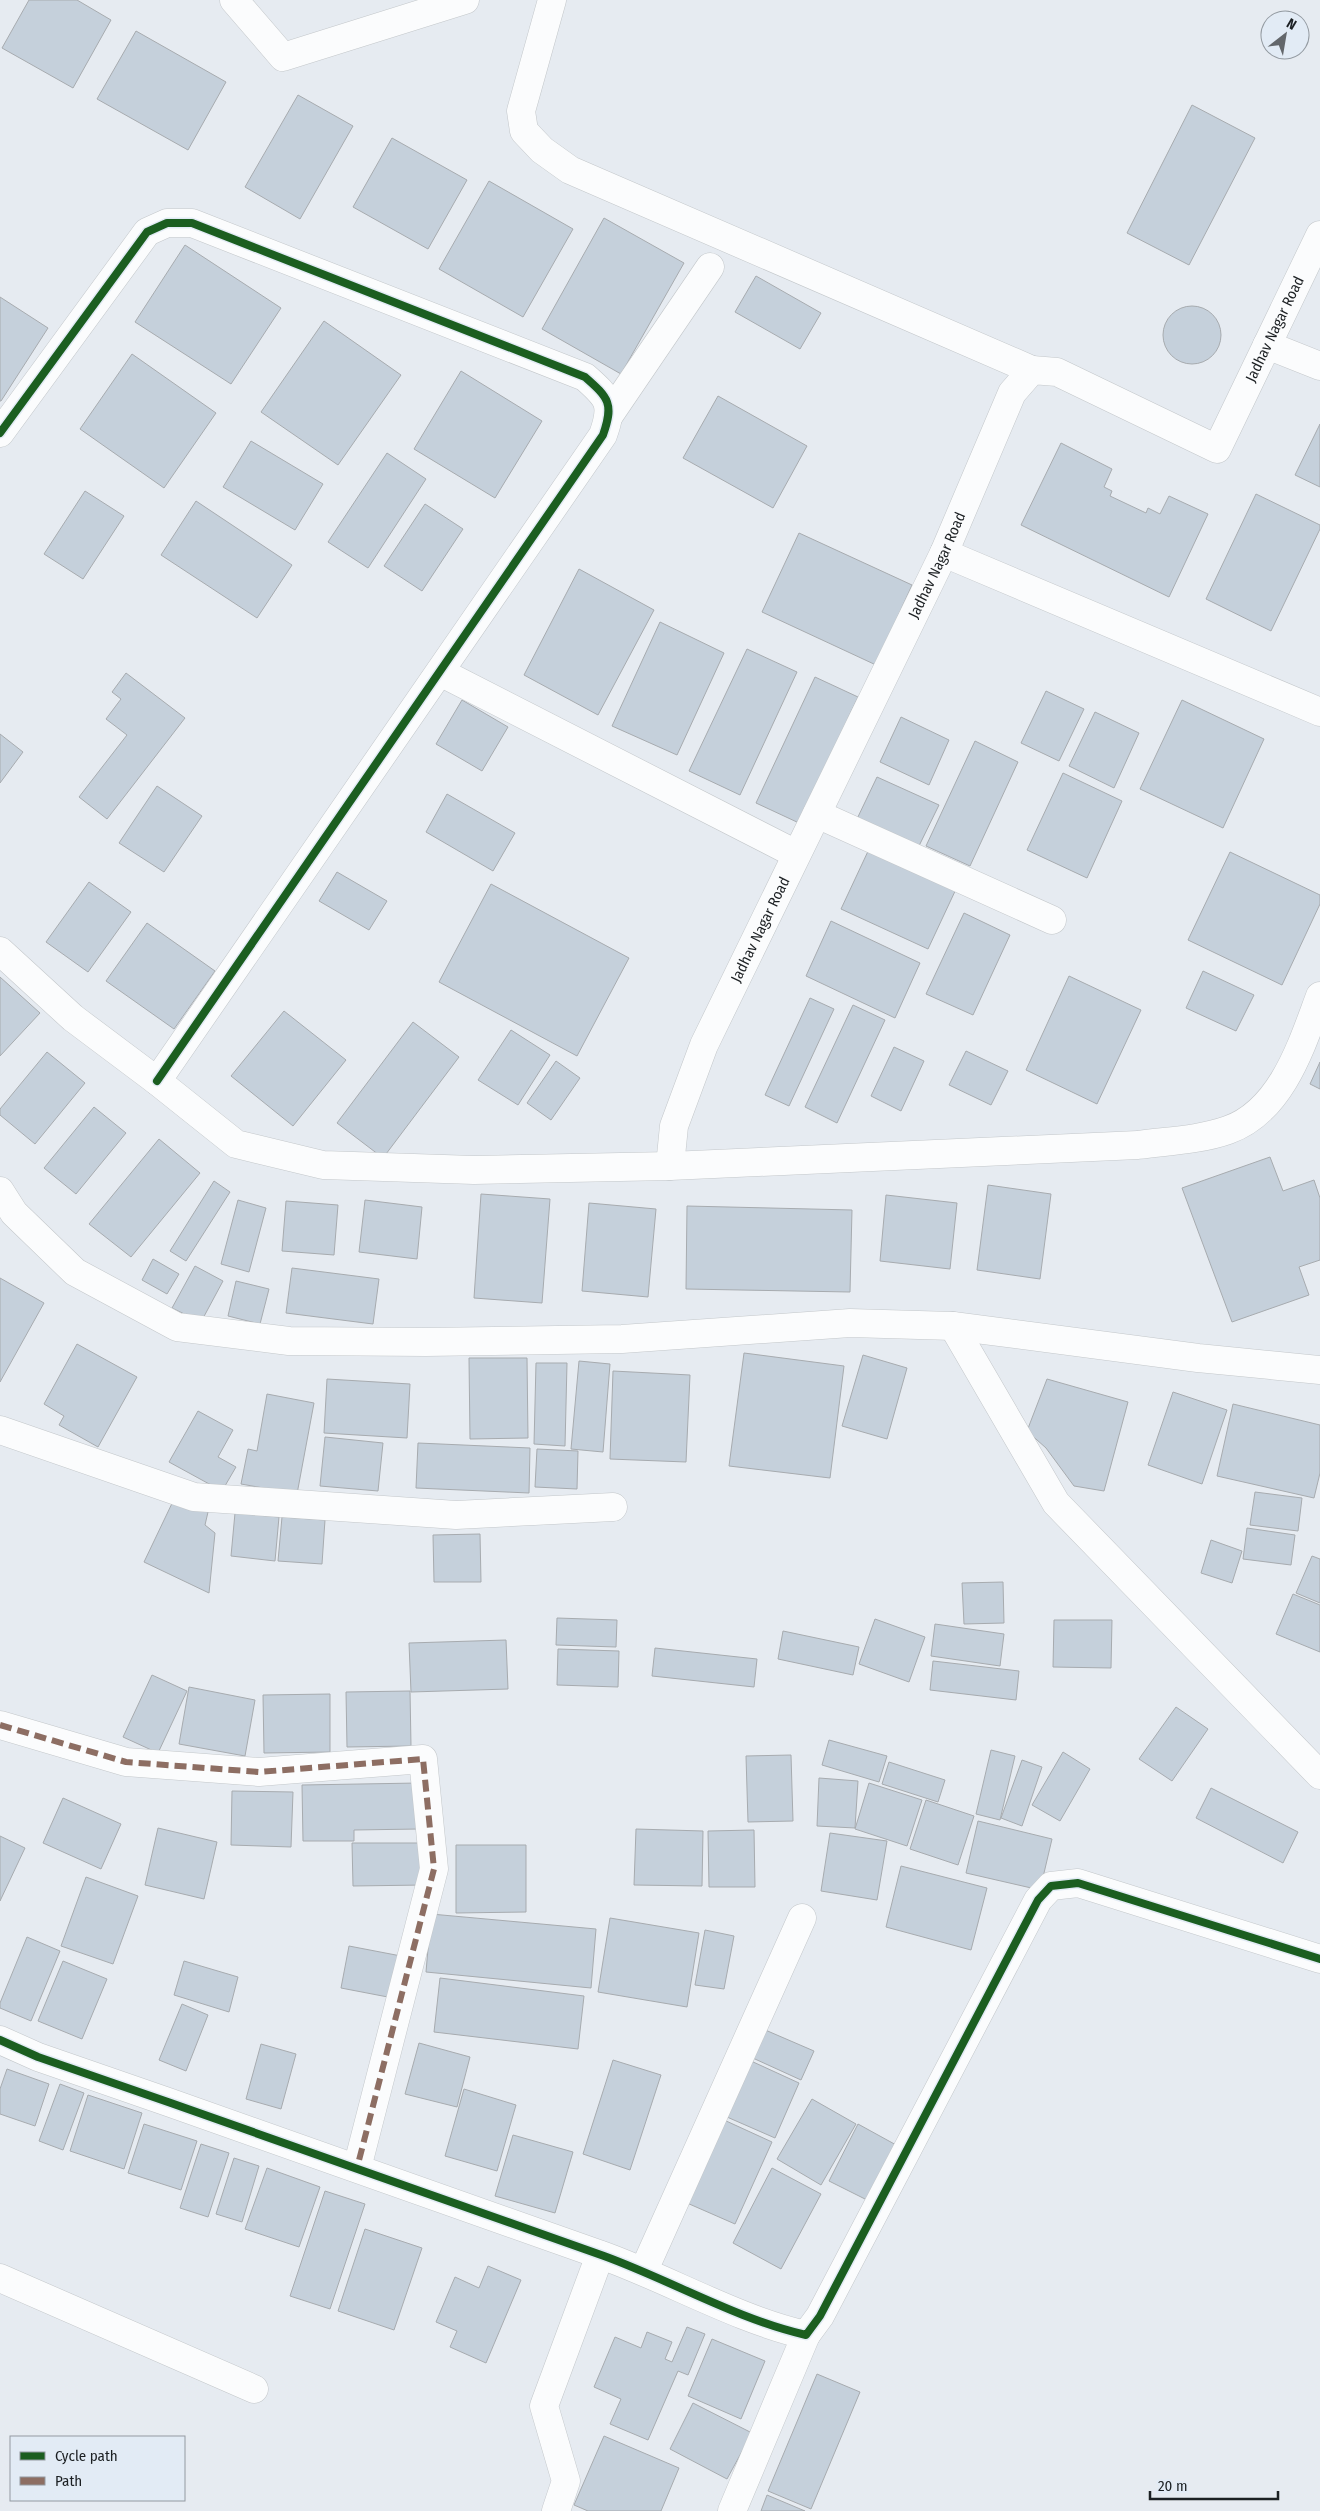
<svg xmlns="http://www.w3.org/2000/svg" width="1320" height="2511" font-family="'Fira Sans Condensed',sans-serif">
	<style>
		.building { fill: #c5d0db; stroke: #a7abaf }
		.lines { fill: none; stroke-linecap: round; stroke-linejoin: round }
		.street-casing { stroke: #c3c7ca; stroke-width: 29 }
		.secondary-casing { stroke: #c3c7ca; stroke-width: 29 }
		.street { stroke: #fbfcfd; stroke-width: 28 }
		.secondary { stroke: #fbfcfd; stroke-width: 28 }
		.quiet { stroke: #8d6e63; stroke-width: 6; stroke-dasharray: 12 6; stroke-linecap: butt }
		.cycleway-casing { stroke: #e2ebf5; stroke-width: 11 }
		.cycleway { stroke: #1b5e20; stroke-width: 8 }
		.labels { text-anchor: middle; dominant-baseline: central; stroke-width: 4; stroke-linejoin: round; paint-order: stroke }
		.street-label { font-size: 15px; fill: #1c2023; stroke: #e2ebf5 }
	</style>
	<rect width="100%" height="100%" fill="#e6ebf1"/>
	<path class="building" d="M29,0H77L111,20L73,88L2,48Z
		M136,31L226,82L188,150L97,99Z
		M298,95L353,126L300,219L245,187Z
		M1192,105L1255,138L1189,265L1127,233Z
		M392,138L467,180L428,249L353,207Z
		M489,181L573,229L523,317L439,269Z
		M604,218L684,263L621,374L542,329Z
		M185,245L281,308L231,384L135,322Z
		M756,276L821,313L800,349L735,312Z
		M0,297L48,328L1,401H0Z
		M1163 335a29 29 0 1 1 58 0a29 29 0 1 1-58 0Z
		M324,321L401,375L338,465L261,412Z
		M132,354L216,413L164,488L80,429Z
		M461,371L542,421L495,498L414,449Z
		M718,396L807,446L773,508L683,458Z
		M1320,424V487L1295,475Z
		M251,441L323,484L295,530L223,487Z
		M1061,443L1112,469L1104,487L1112,491L1110,496L1146,513L1148,508L1160,514L1169,496L1208,514L1169,597L1021,525Z
		M387,453L426,479L368,568L328,542Z
		M85,491L124,516L83,579L44,554Z
		M1256,494L1320,525V529L1271,631L1206,599Z
		M196,501L292,565L257,618L161,555Z
		M425,504L463,529L422,591L384,566Z
		M799,533L912,585L876,665L762,612Z
		M579,569L654,610L598,715L524,675Z
		M660,622L724,653L677,755L612,726Z
		M747,649L797,672L740,795L689,771Z
		M126,673L185,718L107,819L79,797L127,735L106,719L121,699L112,692Z
		M815,677L858,697L799,823L756,803Z
		M1046,691L1084,709L1059,761L1021,743Z
		M462,700L508,727L482,771L436,744Z
		M1182,700L1264,739L1223,828L1140,789Z
		M1095,712L1139,733L1114,788L1069,766Z
		M901,717L949,740L929,785L880,762Z
		M0,734L23,752L0,783Z
		M975,741L1018,762L970,866L926,846Z
		M1063,773L1122,801L1087,878L1027,850Z
		M877,777L939,805L917,850L856,821Z
		M157,786L202,816L164,872L119,843Z
		M447,794L515,833L493,871L426,832Z
		M870,847L957,887L928,949L841,909Z
		M1230,852L1320,895V904L1282,985L1188,940Z
		M337,872L387,901L369,930L319,901Z
		M89,882L131,912L88,972L46,942Z
		M491,884L629,958L577,1056L439,982Z
		M964,913L1010,935L973,1015L926,994Z
		M831,921L920,963L895,1018L806,976Z
		M147,923L215,971L174,1029L106,981Z
		M1203,971L1254,995L1236,1031L1186,1008Z
		M1069,976L1141,1010L1097,1104L1026,1070Z
		M0,977L40,1013L0,1056Z
		M810,998L834,1009L789,1106L765,1095Z
		M853,1005L885,1020L837,1123L805,1107Z
		M284,1011L346,1060L293,1126L231,1076Z
		M413,1022L459,1057L383,1158L337,1123Z
		M511,1030L550,1055L518,1105L478,1080Z
		M894,1047L924,1061L901,1111L871,1096Z
		M966,1051L1008,1071L991,1105L949,1085Z
		M47,1052L85,1083L35,1144L0,1115V1109Z
		M556,1061L580,1078L551,1120L527,1103Z
		M1320,1062V1089L1310,1084Z
		M94,1107L126,1133L76,1194L44,1168Z
		M159,1139L200,1173L131,1257L89,1224Z
		M1270,1157L1283,1191L1314,1180L1320,1198V1260L1299,1267L1309,1295L1232,1322L1182,1188Z
		M214,1181L230,1192L186,1261L170,1251Z
		M988,1185L1051,1194L1040,1279L977,1270Z
		M481,1194L550,1199L542,1303L474,1298Z
		M886,1195L957,1203L950,1269L880,1261Z
		M238,1200L266,1208L249,1272L221,1264Z
		M365,1200L422,1207L417,1259L359,1252Z
		M286,1201L338,1205L334,1255L282,1251Z
		M589,1203L656,1209L648,1297L582,1291Z
		M687,1206L852,1210L850,1292L686,1289Z
		M153,1259L179,1274L167,1294L142,1280Z
		M195,1266L223,1281L201,1322L172,1308Z
		M292,1268L379,1279L373,1324L286,1313Z
		M0,1278L44,1303L0,1382Z
		M236,1281L269,1289L260,1324L228,1316Z
		M77,1344L137,1377L98,1447L59,1425L64,1416L44,1404Z
		M744,1353L844,1366L830,1478L729,1466Z
		M863,1355L907,1368L887,1439L842,1426Z
		M469,1358H527L528,1438L470,1439Z
		M579,1361L610,1364L603,1452L571,1449Z
		M536,1363H567L565,1446L534,1444Z
		M613,1371L690,1375L686,1462L610,1459Z
		M327,1379L410,1384L407,1438L324,1433Z
		M1047,1379L1128,1402L1104,1491L1074,1486L1046,1448L1027,1431Z
		M1173,1392L1227,1410L1202,1484L1148,1465Z
		M267,1394L314,1403L297,1494L241,1484L248,1449L257,1451Z
		M1233,1404L1320,1425V1473L1314,1498L1217,1476Z
		M198,1411L233,1430L218,1457L236,1467L222,1491L169,1462Z
		M325,1437L383,1443L378,1491L320,1486Z
		M418,1443L530,1448L529,1493L416,1488Z
		M537,1449L578,1451L577,1489L535,1487Z
		M1255,1492L1302,1498L1298,1531L1250,1525Z
		M176,1495L208,1512L205,1525L215,1533L209,1593L144,1562Z
		M235,1513L279,1517L275,1561L231,1556Z
		M282,1517L325,1520L322,1564L278,1561Z
		M1247,1528L1295,1535L1291,1565L1243,1559Z
		M480,1534L481,1582H434L433,1535Z
		M1211,1540L1242,1551L1232,1583L1201,1573Z
		M1312,1556L1320,1559V1603L1296,1593Z
		M1003,1582L1004,1623L964,1624L962,1583Z
		M1293,1594L1320,1605V1652L1276,1634Z
		M557,1618L617,1620L616,1647L556,1645Z
		M875,1619L925,1637L909,1682L859,1664Z
		M1054,1620H1112L1111,1668L1053,1667Z
		M935,1624L1004,1634L1000,1666L931,1656Z
		M783,1631L859,1647L853,1675L778,1659Z
		M506,1640L508,1689L411,1692L409,1643Z
		M655,1648L757,1659L754,1687L652,1676Z
		M558,1649L619,1651L618,1687L557,1685Z
		M933,1661L1019,1671L1016,1700L930,1690Z
		M152,1675L187,1691L158,1753L123,1737Z
		M189,1687L255,1700L245,1756L179,1744Z
		M410,1691L411,1746L347,1747L346,1692Z
		M330,1694V1752L264,1753L263,1695Z
		M1176,1707L1208,1729L1172,1781L1139,1759Z
		M829,1740L887,1756L879,1782L822,1765Z
		M991,1750L1015,1756L1000,1820L976,1814Z
		M1063,1752L1090,1769L1060,1821L1032,1805Z
		M791,1755L793,1821L748,1822L746,1756Z
		M1022,1760L1042,1767L1022,1826L1001,1818Z
		M889,1762L945,1780L938,1802L882,1784Z
		M819,1778L858,1781L855,1828L817,1826Z
		M418,1783L419,1829L354,1830V1841H303L302,1785Z
		M869,1783L922,1800L907,1846L855,1829Z
		M1211,1788L1298,1832L1283,1863L1196,1818Z
		M232,1791L293,1792L291,1847L231,1845Z
		M63,1798L121,1824L101,1869L43,1843Z
		M926,1800L974,1816L958,1865L910,1849Z
		M978,1821L1052,1839L1040,1890L966,1873Z
		M158,1828L217,1842L204,1899L145,1885Z
		M636,1829L703,1831L702,1886L634,1885Z
		M754,1830L755,1887H709L708,1831Z
		M830,1833L887,1841L877,1900L821,1891Z
		M0,1836L25,1848L0,1901Z
		M352,1843H423L424,1885L353,1886Z
		M456,1845H526V1912L456,1913Z
		M901,1866L987,1888L971,1950L886,1927Z
		M86,1877L138,1896L113,1964L61,1946Z
		M431,1914L596,1929L591,1988L426,1972Z
		M610,1918L699,1933L687,2007L598,1992Z
		M705,1930L734,1936L724,1989L695,1985Z
		M27,1937L60,1951L31,2021L0,2008V2003Z
		M349,1946L401,1956L393,1998L341,1988Z
		M63,1961L107,1979L82,2039L38,2021Z
		M184,1961L238,1977L229,2012L174,1995Z
		M440,1978L584,1996L578,2049L434,2032Z
		M182,2004L208,2015L186,2071L159,2060Z
		M756,2026L814,2051L801,2080L744,2054Z
		M419,2043L470,2057L457,2107L405,2094Z
		M261,2044L296,2054L281,2109L246,2099Z
		M613,2060L661,2075L630,2170L583,2154Z
		M751,2061L799,2083L775,2138L727,2117Z
		M7,2069L49,2084L35,2126L0,2114V2089Z
		M60,2084L84,2093L63,2150L39,2141Z
		M464,2089L516,2105L497,2171L445,2156Z
		M88,2095L142,2113L124,2169L70,2151Z
		M812,2099L856,2124L821,2185L777,2159Z
		M724,2120L772,2142L735,2224L687,2203Z
		M144,2124L197,2141L181,2190L128,2173Z
		M858,2124L898,2146L869,2201L829,2181Z
		M513,2135L573,2152L555,2213L495,2196Z
		M201,2144L229,2153L208,2217L180,2208Z
		M234,2158L259,2166L242,2222L216,2214Z
		M267,2168L320,2187L299,2247L245,2229Z
		M772,2168L821,2194L781,2269L733,2243Z
		M325,2191L365,2204L330,2309L290,2296Z
		M365,2229L422,2248L394,2330L338,2311Z
		M488,2266L521,2280L486,2363L450,2347L457,2331L436,2322L455,2277L479,2288Z
		M687,2327L705,2334L688,2375L678,2371L648,2440L610,2424L621,2399L594,2387L615,2337L641,2348L647,2332L672,2342L665,2359L672,2362Z
		M712,2339L765,2361L741,2419L688,2396Z
		M817,2374L860,2392L811,2509L768,2491Z
		M693,2403L752,2433L727,2479L670,2449Z
		M604,2436L679,2468L661,2511H588L574,2505Z
		M767,2495L805,2511H761Z"/>
	<g class="lines">
		<g class="street-casing">
			<g id="street">
				<path d="M234,0L283,57L465,0"/>
				<path d="M552,0L521,111L524,131L542,150L570,170L1032,370"/>
				<path d="M1267,345L1320,366"/>
				<path d="M610,414L710,267"/>
				<path d="M0,433L147,232L167,223H192L585,377C609,398 614,404 603,435L157,1081"/>
				<path d="M944,553L1320,712"/>
				<path d="M440,672L796,854"/>
				<path d="M817,814L1052,920"/>
				<path d="M0,951L73,1018L157,1081L236,1144L323,1165L474,1170L670,1166L1138,1145C1167,1141 1200,1140 1228,1130C1282,1111 1302,1044 1320,996"/>
				<path id="s1" d="M670,1166L674,1126L704,1045L944,553L1012,393L1032,370L1057,372L1217,449L1320,235"/>
				<path d="M953,1326L1056,1503L1320,1775"/>
				<path d="M0,1430L194,1497L456,1515L613,1507"/>
				<path d="M0,1725L126,1762L259,1772L423,1759L434,1869L357,2168"/>
				<path d="M0,2040L38,2057C227,2122 415,2189 604,2256C670,2280 739,2320 806,2335L820,2316L1038,1900L1051,1886L1078,1883L1320,1959"/>
				<path d="M644,2270L802,1918"/>
				<path d="M0,2278L254,2389"/>
				<path d="M556,2511L566,2481L544,2406L600,2255"/>
				<path d="M732,2511L806,2335"/>
			</g>
		</g>
		<g class="secondary-casing">
			<path id="secondary" d="M0,1191L14,1213L75,1272L177,1327L289,1341L426,1342L622,1339L850,1323L953,1326L1198,1358L1320,1370"/>
		</g>
		<use href="#street" class="street"/>
		<use href="#secondary" class="secondary"/>
		<path class="quiet" d="M0,1725L126,1762L259,1772L423,1759L434,1869L357,2168"/>
		<g class="cycleway-casing">
			<path id="cycleway" d="M0,433L147,232L167,223H192L585,377C609,398 614,404 603,435L157,1081
				M0,2040L38,2057C227,2122 415,2189 604,2256C670,2280 739,2320 806,2335L820,2316L1038,1900L1051,1886L1078,1883L1320,1959"/>
		</g>
		<use href="#cycleway" class="cycleway"/>
	</g>
	<g class="labels">
		<g class="street-label">
			<text stroke="none"><textPath href="#s1" startOffset="1214">Jadhav Nagar Road</textPath></text>
			<text stroke="none"><textPath href="#s1" startOffset="660">Jadhav Nagar Road</textPath></text>
			<text stroke="none"><textPath href="#s1" startOffset="255">Jadhav Nagar Road</textPath></text>
		</g>
	</g>
	<rect x="10" y="2436" width="175" height="65" fill="#e2ebf5" stroke="#939aa1"/>
	<rect x="20" y="2452" width="25" height="8" fill="#1b5e20" stroke="#939aa1"/>
	<text x="55" y="2461" font-size="15" fill="#1c2023">Cycle path</text>
	<rect x="20" y="2477" width="25" height="8" fill="#8d6e63" stroke="#939aa1"/>
	<text x="55" y="2486" font-size="15" fill="#1c2023">Path</text>
	<g transform="translate(1285 35) rotate(31)"><circle r="24" fill="#e2ebf5" stroke="#939aa1"/>
	<path d="M0-4L9 19L0 12L-9 19Z" fill="#63676b"/>
	<text y="-8" font-size="14" font-weight="bold" text-anchor="middle" fill="#1c2023">N</text>
	</g>
	<path d="M1150 2491v8h128v-8" fill="none" stroke="#1c2023" stroke-width="2.5"/>
	<text x="1158" y="2491" font-size="15" fill="#1c2023" stroke="#e2ebf5" stroke-width="4" paint-order="stroke">20 m</text>
</svg>
